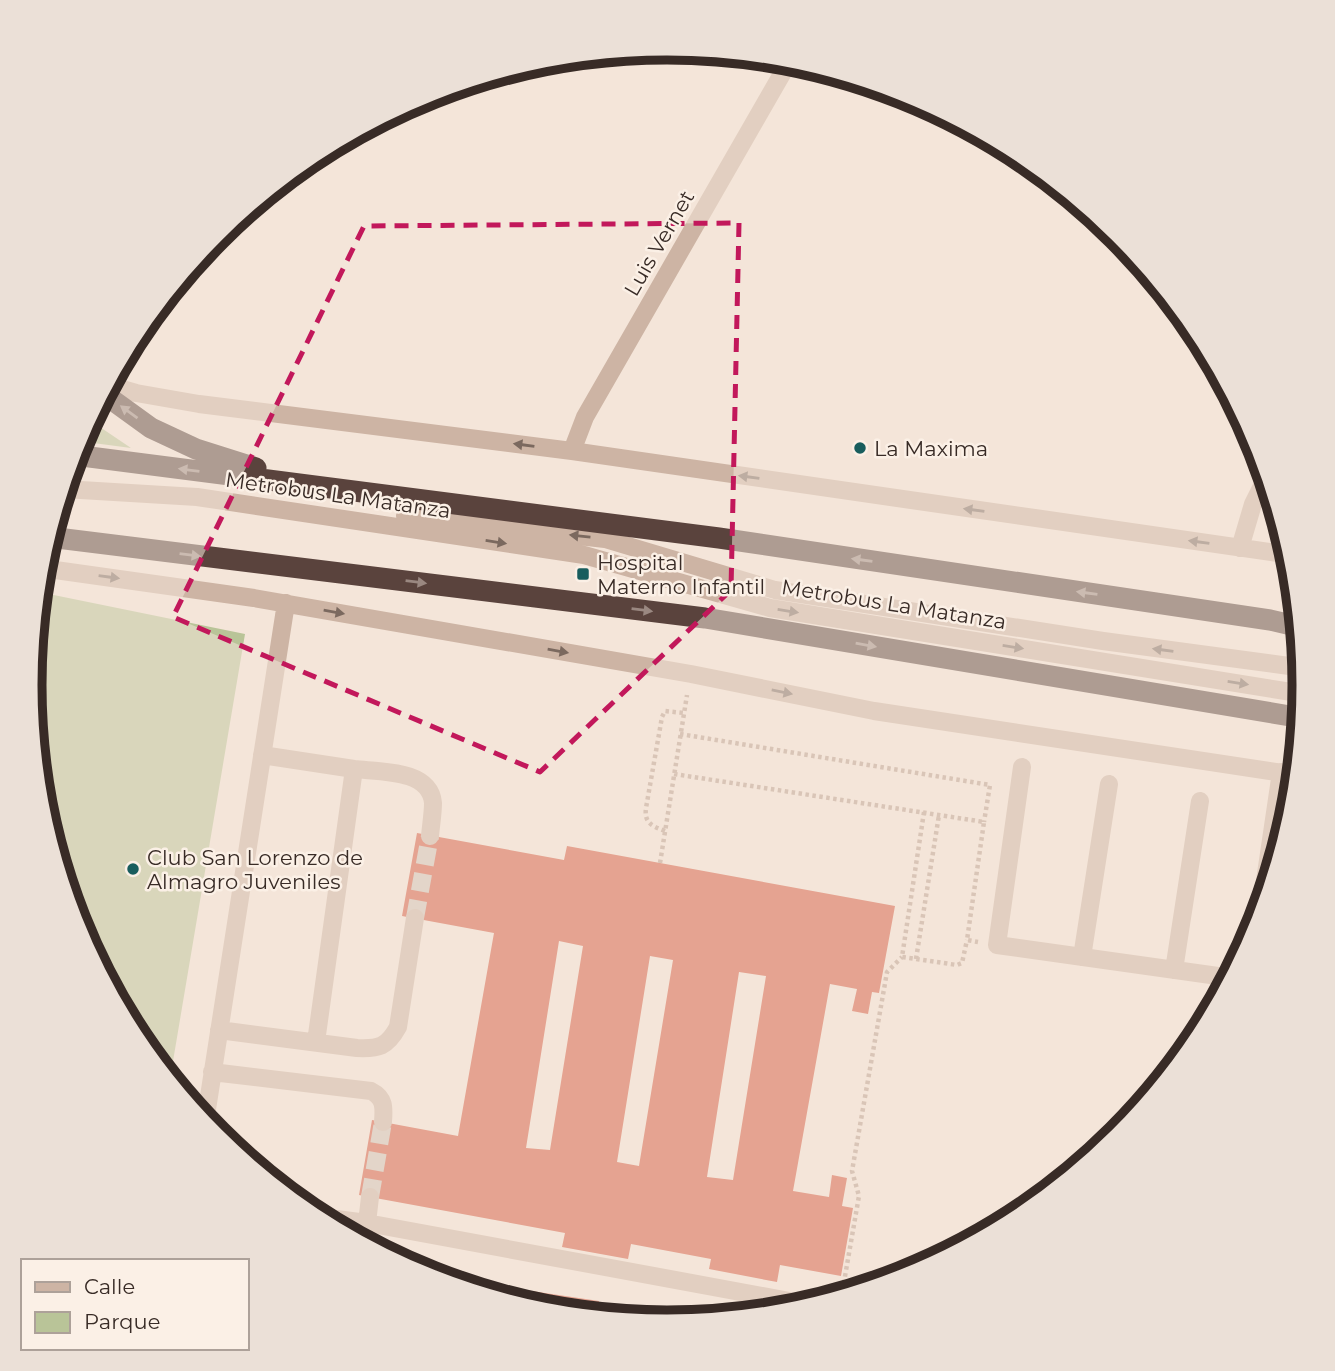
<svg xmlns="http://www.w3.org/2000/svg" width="1335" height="1371" font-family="Montserrat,sans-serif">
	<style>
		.green { fill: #b9c498 }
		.building { fill: #d2533a; fill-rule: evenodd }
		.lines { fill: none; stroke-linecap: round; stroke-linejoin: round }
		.minor-tunnel { stroke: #cec0b5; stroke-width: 18; stroke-dasharray: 18 9; stroke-linecap: butt }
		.path { stroke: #b99d8e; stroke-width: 4.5; stroke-dasharray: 3.5 3.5; stroke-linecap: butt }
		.minor { stroke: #cdb4a4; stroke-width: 18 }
		.highway { stroke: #5a433d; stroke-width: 21 }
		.oneway { fill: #9a8881 }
		.oneway2 { fill: #7b695f }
		.marked { fill: none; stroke: #c2185b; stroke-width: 5; stroke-dasharray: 14 9; stroke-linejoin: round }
		.poi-dot { fill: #185d5d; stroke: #fbf0e6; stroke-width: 2.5 }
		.labels { text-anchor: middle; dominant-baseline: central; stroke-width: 5; stroke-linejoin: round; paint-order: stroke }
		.street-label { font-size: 21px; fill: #382b26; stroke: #fbf0e6 }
		.poi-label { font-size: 21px; fill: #382b26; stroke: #fbf0e6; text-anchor: start }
		.rim { fill: none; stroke: #382b26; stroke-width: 9 }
	</style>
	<rect width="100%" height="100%" fill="#f4e5d9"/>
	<path class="green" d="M90,420L94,423L131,448L78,441Z
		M39,592L245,634L170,1079L137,1039L78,929L42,810L30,685Z"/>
	<path class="building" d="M417,833L564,860L567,846L895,906L879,993L872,992L868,1014L852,1011L857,989L830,984L793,1191L829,1197L832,1175L847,1178L842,1206L853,1208L841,1276L780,1265L777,1282L709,1269L711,1259L631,1244L628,1259L562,1247L565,1233L359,1195L372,1120L458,1136L494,933L402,916ZM559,941L583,946L550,1150L526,1148ZM650,956L673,960L639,1166L617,1162ZM739,972L766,976L733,1180L707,1177Z
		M432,1276L599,1301L597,1316L543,1311Z
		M669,1315L699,1319V1320L668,1323Z"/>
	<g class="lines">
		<path class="minor-tunnel" d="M415,918L430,836
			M370,1197L383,1122"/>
		<path class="path" d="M680,734L990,785L984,822
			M674,774L984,822L967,940L978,942
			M924,812L902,957L957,965L962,963L967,940
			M665,831C652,826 644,823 646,808L662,717L665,711L684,713
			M660,863L687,695
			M916,959L939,815
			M828,1297L839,1290L844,1282L859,1196L852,1171L887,972L902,957"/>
		<path class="minor" d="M108,385L136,393L199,404L572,451L1291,555
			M572,451L585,417L790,60
			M64,489L197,497L584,555L770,608L1304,694
			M405,516L605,539L775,590L1103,641L1304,668
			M1240,548L1253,504L1267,476
			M41,568L254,598L691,674L874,711L1296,775
			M262,755L354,769L316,1042
			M1022,767L997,945L1225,977L1232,976
			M354,769C379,772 430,769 433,803C433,813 431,825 430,836
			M1259,921L1281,772
			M1082,957L1109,784
			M1174,970L1200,801
			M219,1030L357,1048C379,1049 387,1047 398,1027L415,918
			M212,1072L371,1091C385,1098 384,1108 383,1122
			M205,1122L286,603
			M313,1216L367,1223L811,1305
			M367,1223L370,1197"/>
		<path class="highway" d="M104,394L151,428L196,449L256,468
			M74,455L719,538L1270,620L1300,627
			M49,537L705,618L1302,718"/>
	</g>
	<defs><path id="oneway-solid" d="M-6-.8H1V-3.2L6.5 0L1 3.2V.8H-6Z" transform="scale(1.75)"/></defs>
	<g class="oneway">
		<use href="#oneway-solid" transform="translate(129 412) rotate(-144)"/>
		<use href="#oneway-solid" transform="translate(189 470) rotate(-173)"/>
		<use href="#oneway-solid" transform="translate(190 555) rotate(7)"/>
		<use href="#oneway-solid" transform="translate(862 560) rotate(-172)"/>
		<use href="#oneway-solid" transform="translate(416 582) rotate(7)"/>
		<use href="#oneway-solid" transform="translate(1087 593) rotate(-172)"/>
		<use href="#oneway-solid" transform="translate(642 610) rotate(7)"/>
		<use href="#oneway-solid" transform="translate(866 645) rotate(10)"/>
	</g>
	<g class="oneway2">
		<use href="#oneway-solid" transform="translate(524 445) rotate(-172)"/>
		<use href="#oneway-solid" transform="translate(749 477) rotate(-172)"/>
		<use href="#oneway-solid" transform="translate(974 510) rotate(-172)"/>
		<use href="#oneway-solid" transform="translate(580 536) rotate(-174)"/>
		<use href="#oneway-solid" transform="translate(496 542) rotate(9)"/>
		<use href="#oneway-solid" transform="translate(1199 542) rotate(-172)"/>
		<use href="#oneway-solid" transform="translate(109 577) rotate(8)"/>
		<use href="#oneway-solid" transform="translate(788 611) rotate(9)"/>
		<use href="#oneway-solid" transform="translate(334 612) rotate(10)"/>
		<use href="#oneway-solid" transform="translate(1013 647) rotate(9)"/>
		<use href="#oneway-solid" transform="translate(1163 650) rotate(-172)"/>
		<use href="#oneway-solid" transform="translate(558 651) rotate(10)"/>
		<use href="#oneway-solid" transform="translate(1238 683) rotate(9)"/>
		<use href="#oneway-solid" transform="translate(782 692) rotate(11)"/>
	</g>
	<path d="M0 0H1335V1371H0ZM739,223L731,590L540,772L173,617L364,226Z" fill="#f4e5d9" fill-opacity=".55" fill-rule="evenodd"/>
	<path class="marked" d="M739,223L731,590L540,772L173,617L364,226Z"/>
	<g class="poi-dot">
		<circle cx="860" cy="448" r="7"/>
		<rect x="576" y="567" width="14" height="14" rx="3.5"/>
		<circle cx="133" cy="869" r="7"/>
	</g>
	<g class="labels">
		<g class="street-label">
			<text transform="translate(659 243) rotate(-60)">Luis Vernet</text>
			<text transform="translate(338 495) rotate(8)">Metrobus La Matanza</text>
			<text transform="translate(894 604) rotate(9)">Metrobus La Matanza</text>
		</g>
		<g class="poi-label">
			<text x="874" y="448">La Maxima</text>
			<text x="597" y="562">Hospital<tspan x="597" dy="24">Materno Infantil</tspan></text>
			<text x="147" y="857">Club San Lorenzo de<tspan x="147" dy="24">Almagro Juveniles</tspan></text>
		</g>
	</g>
	<path d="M0 0H1335V1371H0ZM42 685a625 625 0 1 1 1250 0a625 625 0 1 1-1250 0Z" fill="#ebe0d7" fill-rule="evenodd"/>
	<path class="rim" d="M42 685a625 625 0 1 1 1250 0a625 625 0 1 1-1250 0Z"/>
	<rect x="21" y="1259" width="228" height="91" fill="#fbf0e6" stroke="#ada199" stroke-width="2"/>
	<rect x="35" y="1282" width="35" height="10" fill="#cdb4a4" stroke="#ada199" stroke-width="2"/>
	<text x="84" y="1294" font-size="21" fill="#382b26">Calle</text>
	<rect x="35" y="1312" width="35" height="21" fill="#b9c498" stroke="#ada199" stroke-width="2"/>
	<text x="84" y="1329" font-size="21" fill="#382b26">Parque</text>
</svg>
